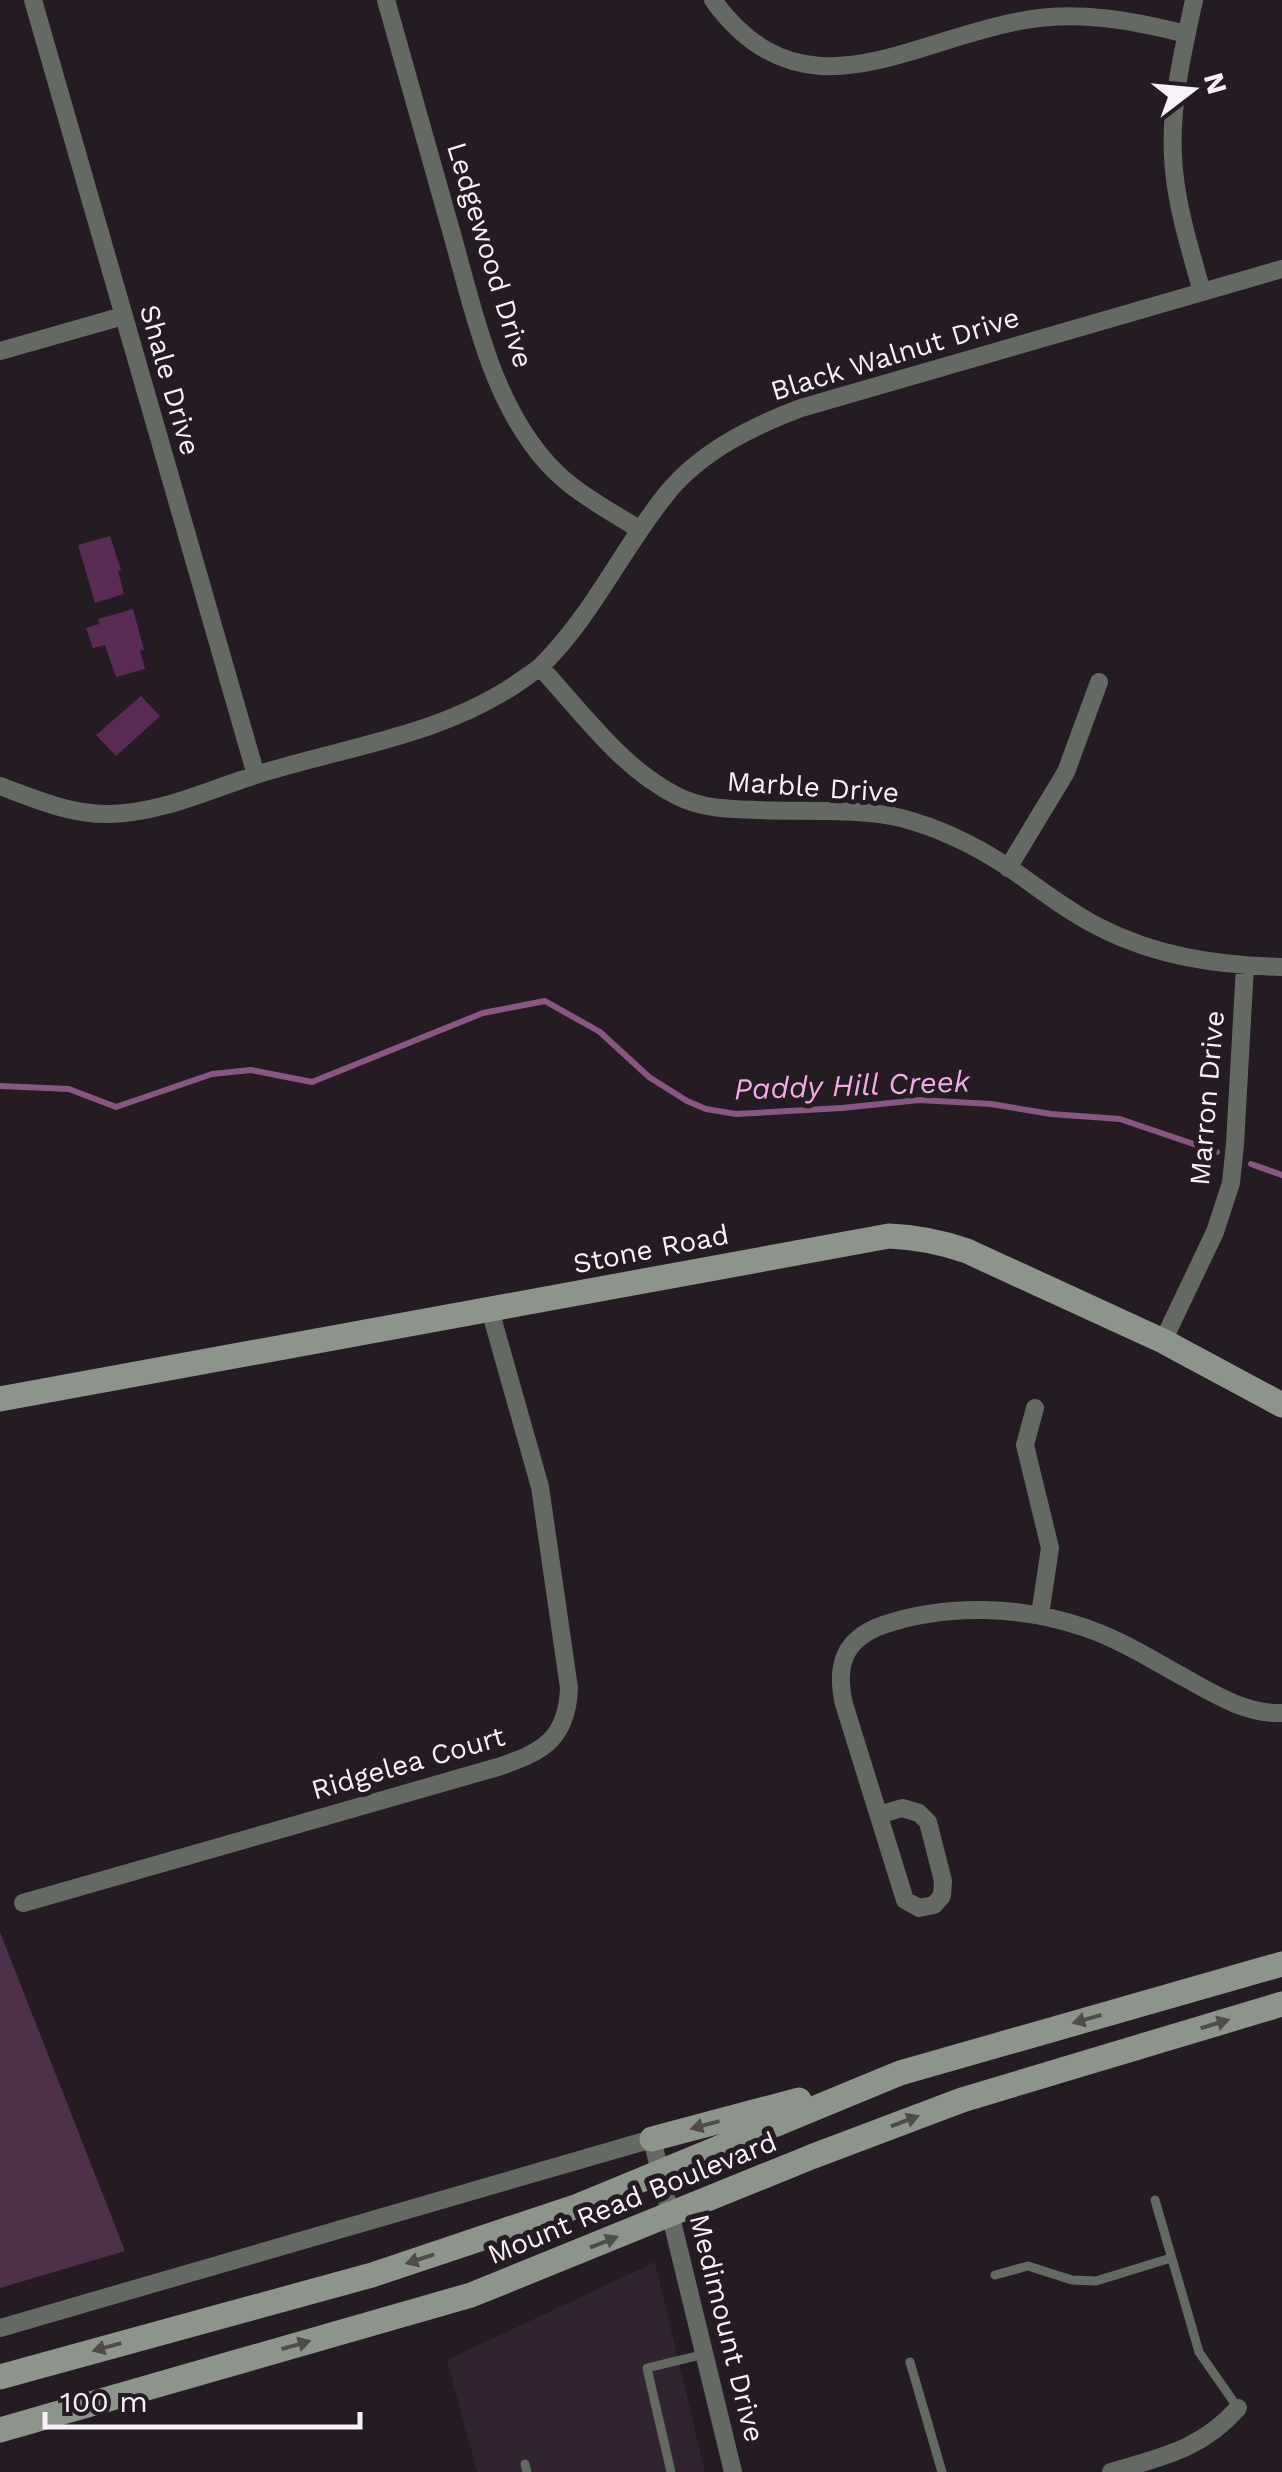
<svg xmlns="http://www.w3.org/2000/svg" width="1282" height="2472" font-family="'Work Sans',sans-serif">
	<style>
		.built { fill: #322330 }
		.green { fill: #4e304a }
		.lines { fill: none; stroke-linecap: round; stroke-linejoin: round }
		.stream { stroke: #875681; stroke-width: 6 }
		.building { fill: #5a2c54 }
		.lane { stroke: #656964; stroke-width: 9 }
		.street { stroke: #656964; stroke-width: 18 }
		.secondary { stroke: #8d948b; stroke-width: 25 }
		.oneway { fill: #4f4b4d }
		.labels { text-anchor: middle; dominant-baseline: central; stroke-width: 10; stroke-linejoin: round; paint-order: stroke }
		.street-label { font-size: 28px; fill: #f8f1f7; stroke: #251b23 }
		.water-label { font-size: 30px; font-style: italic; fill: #f3aae9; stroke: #251b23 }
	</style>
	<rect width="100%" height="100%" fill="#251b23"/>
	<path class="built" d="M655,2262L705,2472H477L447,2360Z"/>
	<path class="green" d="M0,1932L125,2251L0,2288Z"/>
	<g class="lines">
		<path class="stream" d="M0,1086L69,1089L116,1107L212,1074L251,1070L312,1082L483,1013L545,1001L600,1032L649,1077L687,1101L706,1109L736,1114L842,1108L919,1100L991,1104L1051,1114L1120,1119L1217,1152
			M1251,1164L1282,1175"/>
	</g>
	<path class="building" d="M110,536L121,570L118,571L124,594L95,603L78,545Z
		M133,609L144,650L140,651L145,669L116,677L105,645L93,648L86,628L99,624L98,619Z
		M141,696L160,716L116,756L96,735Z"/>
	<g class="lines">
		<path class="lane" d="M1155,2200L1199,2352L1238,2408
			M995,2275L1028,2266L1072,2280L1096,2281L1171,2258
			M910,2362L942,2472
			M525,2464L527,2472
			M671,2472L647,2368L705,2354"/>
		<path class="street" d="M33,0L256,775
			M386,0C407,76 429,151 450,227C473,307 490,400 548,464C573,492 609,510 640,530
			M713,0C801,122 906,42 1020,21C1077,10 1131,20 1186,34
			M1194,0C1182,55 1168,114 1174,170C1178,212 1191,252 1202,292
			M0,351L123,316
			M540,667C582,712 621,768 677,796C702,809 730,809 758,810C801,812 861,808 901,818C940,828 978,847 1011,869C1040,889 1067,911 1099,927C1157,957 1218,965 1282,967
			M0,786C35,799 71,815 110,814C161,813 208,790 256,775C344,747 441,736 519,682C527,676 536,671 543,664C594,613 623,547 668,492C702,451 753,426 801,408L1282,269
			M1008,868L1066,772L1099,682
			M1163,1341L1215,1232L1231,1183L1235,1144L1245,966
			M1035,1408L1025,1445L1050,1548L1040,1615
			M879,1815L902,1808L919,1813L928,1822L943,1881L942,1896L934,1905L919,1908L905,1900L844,1704C835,1665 844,1639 883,1625C947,1603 1023,1606 1086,1628C1115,1638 1143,1654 1169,1669C1203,1687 1242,1715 1282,1713
			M23,1903L498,1767C543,1752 567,1739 569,1688L540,1487L490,1310
			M0,2328L652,2139L733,2472
			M1111,2472C1162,2457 1202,2449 1238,2408"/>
		<path class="secondary" d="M0,1399L889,1236C916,1237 941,1242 967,1251L1163,1341L1282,1405
			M652,2139L799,2100
			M0,2377L372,2275L578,2206L900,2073L1282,1964
			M0,2430L471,2295L811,2157L962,2100L1282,2004"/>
	</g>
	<defs><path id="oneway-solid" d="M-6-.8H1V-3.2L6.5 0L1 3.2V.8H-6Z" transform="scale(2.5)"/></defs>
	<g class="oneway">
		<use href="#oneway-solid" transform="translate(1087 2019) rotate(164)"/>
		<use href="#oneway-solid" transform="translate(1215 2024) rotate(-17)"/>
		<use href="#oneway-solid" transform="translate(905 2121) rotate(-21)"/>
		<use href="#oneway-solid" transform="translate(705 2125) rotate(165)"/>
		<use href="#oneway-solid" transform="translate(604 2242) rotate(-22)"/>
		<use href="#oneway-solid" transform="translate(420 2259) rotate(162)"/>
		<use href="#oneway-solid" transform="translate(296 2345) rotate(-16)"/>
		<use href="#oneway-solid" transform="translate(107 2347) rotate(165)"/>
	</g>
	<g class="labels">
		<g class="street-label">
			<text transform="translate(490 255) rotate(73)">Ledgewood Drive</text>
			<text transform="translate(895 354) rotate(-17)">Black Walnut Drive</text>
			<text transform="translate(170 380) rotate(74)">Shale Drive</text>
			<text transform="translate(813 787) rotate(4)">Marble Drive</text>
			<text transform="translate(1207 1098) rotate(-85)">Marron Drive</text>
			<text transform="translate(651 1249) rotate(-11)">Stone Road</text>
			<text transform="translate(408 1763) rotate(-16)">Ridgelea Court</text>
			<text transform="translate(632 2198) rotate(-22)">Mount Read Boulevard</text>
			<text transform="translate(727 2328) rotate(76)">Medimount Drive</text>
		</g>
		<g class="water-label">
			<text transform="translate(852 1085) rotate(-2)">Paddy Hill Creek</text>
		</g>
	</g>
	<g transform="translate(1192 90) rotate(74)" stroke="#251b23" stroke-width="8" paint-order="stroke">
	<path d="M0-8L18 38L0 25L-18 38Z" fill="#f8f1f7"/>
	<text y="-15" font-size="28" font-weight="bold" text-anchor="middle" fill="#f8f1f7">N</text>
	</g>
	<path d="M45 2412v15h315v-15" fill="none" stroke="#f8f1f7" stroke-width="5"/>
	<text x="60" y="2412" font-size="30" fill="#f8f1f7" stroke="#251b23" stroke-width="8" paint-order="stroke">100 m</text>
</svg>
